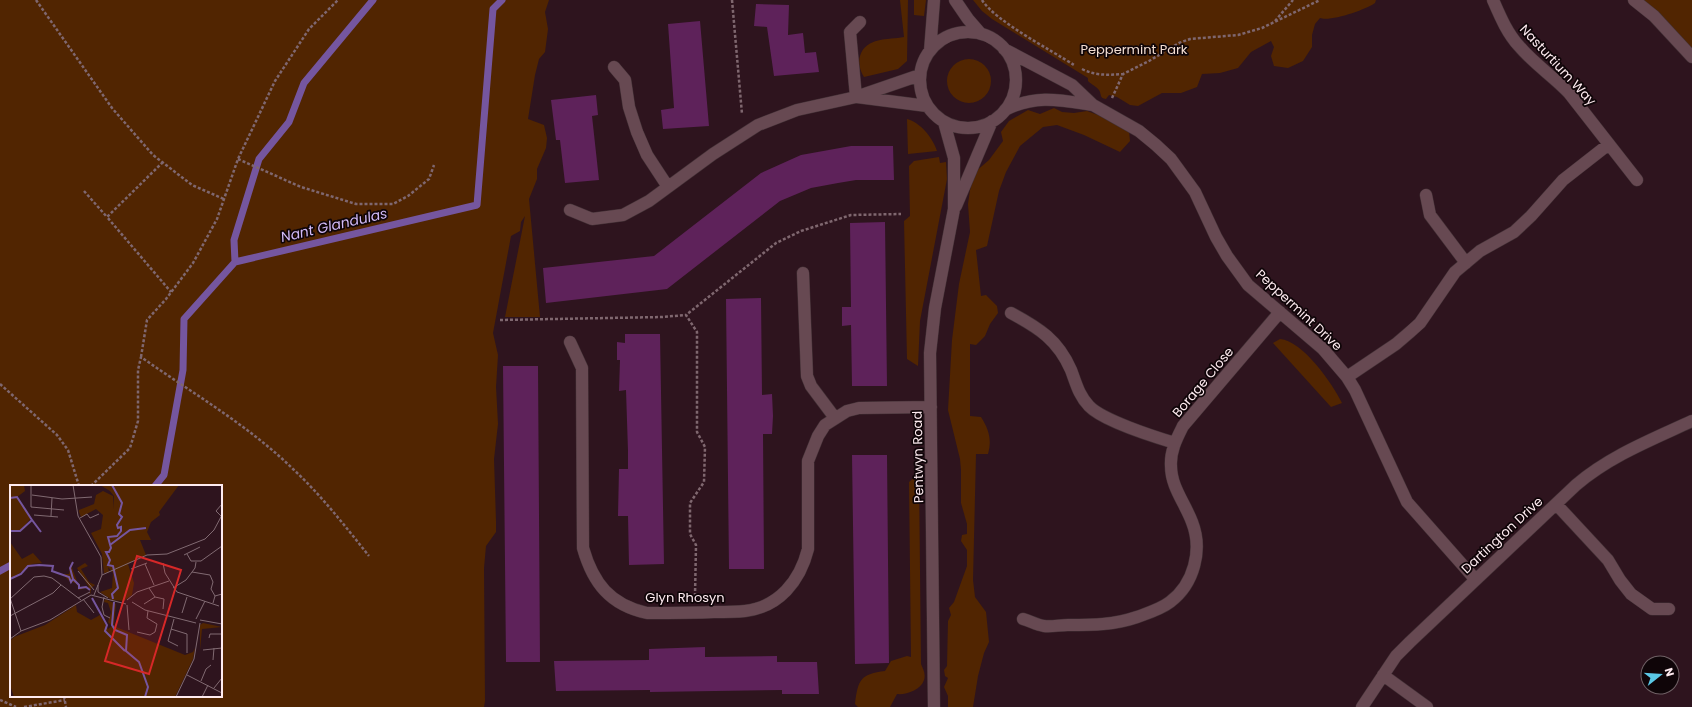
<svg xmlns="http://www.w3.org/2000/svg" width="1692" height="707" font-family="Poppins,sans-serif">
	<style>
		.green { fill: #512501; fill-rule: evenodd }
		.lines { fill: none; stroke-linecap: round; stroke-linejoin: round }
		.stream { stroke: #75569f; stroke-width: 7 }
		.building { fill: #5e225a }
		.minor-casing { stroke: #433136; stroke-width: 13 }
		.path { stroke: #7f676f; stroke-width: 2.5; stroke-dasharray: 3 2; stroke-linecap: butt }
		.minor { stroke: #674952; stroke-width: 12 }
		.labels { text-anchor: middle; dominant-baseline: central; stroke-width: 3.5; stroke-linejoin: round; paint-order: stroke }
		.park-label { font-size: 13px; fill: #f2dcd0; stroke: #0f0508 }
		.street-label { font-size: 13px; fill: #feebf0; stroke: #0f0508 }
		.water-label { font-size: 14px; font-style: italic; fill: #d3bbf8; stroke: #0f0508 }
		.inset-river { fill: none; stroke: #75569f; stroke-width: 2 }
		.inset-road { fill: none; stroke: #816a72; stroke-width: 1 }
		.view { fill: #d62828; fill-opacity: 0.15; stroke: #d62828; stroke-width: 2 }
		.inset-edge { fill: none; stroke: #feebf0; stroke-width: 2 }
	</style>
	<rect width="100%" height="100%" fill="#2e141e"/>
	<path class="green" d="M0,0H549L545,12L548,29L545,52L539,59L535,75L528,119L544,125L547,138L546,148L537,169V179L529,199L540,317H505L525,216L521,222L520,231L511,236L493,333L498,355L496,387L498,424L494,459L496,521V532L486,546L484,568L485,701L484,707H0ZM11,486H221V696H11Z
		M900,0H908L907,61L898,69L864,77C860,71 858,63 860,56C866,37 888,40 904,37Z
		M914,0H926L924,16L914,15Z
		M973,0H1376L1375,3C1365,10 1330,22 1320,18L1315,24L1312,35V47L1303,61L1288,68L1274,66L1271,56L1274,47L1271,41L1251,52L1238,68L1220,73L1202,74L1197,87L1181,93H1162L1138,106L1130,105L1117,97L1109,95L1106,99C1099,98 1102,95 1099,90C1097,87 1091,84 1088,81V78L992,19L982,11Z
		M1639,0H1692V56Z
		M947 81a22 22 0 1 1 44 0a22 22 0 1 1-44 0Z
		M1054,108L1062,112L1074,113L1087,111L1098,115L1129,131L1130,141L1120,152L1084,135L1057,125L1043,127L1020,146L1006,172L999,191L987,246L976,250L981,296L986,295L997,306L998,313L990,324L985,336L976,345L970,344V416L981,417C989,430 992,439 988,454H976L973,580L975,597L986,612L989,642L984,653L978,676L973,707H948V696L944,687L948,678L945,676L944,670L947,666L948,621L951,615L949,608L954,602L967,566V550L961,541L962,535L967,534V524L961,503V470L960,459L948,410L952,340L959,284L970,232L968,204L970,190L975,172L989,160L1003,141L1001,132L1009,121L1028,110L1040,114Z
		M907,119C920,122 933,138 937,151L908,154Z
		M939,157L940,163L946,162L947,179L920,321L918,366L907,359L904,221L910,216L909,166L914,161Z
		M1280,339C1303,341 1332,383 1342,403L1331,407L1273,343Z
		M916,476H919L921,664C923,669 926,674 924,680C921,690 906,695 897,694L890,707H858L855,704C858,679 861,674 885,671L891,661L907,656L911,657L909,482Z"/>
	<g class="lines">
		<path class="stream" d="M235,262L234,240L259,159L289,122L304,83L373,0
			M155,486L164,475L183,370L184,319L235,262L477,205L493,9L502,0
			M0,571L11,565"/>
	</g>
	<path class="building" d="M756,4L789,5L788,35L803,33L805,53L816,52L819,72L774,76L767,27L754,26Z
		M700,21L709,126L663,129L661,110L674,108L668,24Z
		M596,95L598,115L592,116L599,180L565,183L560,140H556L551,100Z
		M851,146H893L894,180H856L838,183L811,188L780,201L667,289L546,303L543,268L654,256L761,173L801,155Z
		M885,222L887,386H852L851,325L842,326V307H851L850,223Z
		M761,298L762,395L772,394L773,416L772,434H763L764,569H729L726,299Z
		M625,334H660L664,564L629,565L628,516H618L619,469H628V451L626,390L619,391L620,360H617V342L625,343Z
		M503,366H538L540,662H506Z
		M852,455H887L889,663L855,664Z
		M705,647V657L777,656V662H817L819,694H782V690L650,692V690L556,691L554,661L649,660V649Z"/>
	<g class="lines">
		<g class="minor-casing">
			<path id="minor" d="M955,0L968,19L981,34
				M1493,0C1500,16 1507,33 1519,46C1534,64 1554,77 1569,93L1637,180
				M1634,0L1654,16L1692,57
				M920 80a48 48 0 1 1 96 0a48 48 0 1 1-96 0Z
				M1004,49L1072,85L1093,105L1139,131L1156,145L1171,159L1195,192L1216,237L1227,256L1248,285L1323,349L1347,377L1355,390L1407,502L1475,579
				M930,51L934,0
				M614,67L625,80L629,107L637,132L647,155L668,187
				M856,97L850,32L860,22
				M857,97L927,106
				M1005,110C1035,94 1061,100 1093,105
				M1426,195L1430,215L1466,263
				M956,206L992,121
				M570,210L592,219L623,215L649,201L713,154L758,125L797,110L856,97L920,75
				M803,273L807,376L811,386L835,418
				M1011,313C1039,328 1058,340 1071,370C1076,383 1079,396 1089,406C1102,420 1155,437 1175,443
				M570,342L582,368L583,548C593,583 610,605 647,613C669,613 692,613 714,612C724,612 735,612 745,611C779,607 800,581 808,549V461L818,436L825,425L847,411L859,408L931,407
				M1347,377L1396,344L1410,332L1420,323L1455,272L1480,251L1514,232L1531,216L1563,180L1609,144
				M1556,504L1608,560L1620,580L1631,594L1652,609H1669
				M1023,619C1030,621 1037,625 1044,626C1051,627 1060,625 1068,625C1092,625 1114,625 1137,617C1148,613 1161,609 1170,602C1194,584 1203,550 1192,522C1185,503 1171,487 1171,466C1170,451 1177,438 1183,426L1280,312
				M1383,675L1427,707
				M934,707L930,353L935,308L954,209V158L944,122
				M1362,707L1396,656L1410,642L1576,485C1610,456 1651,440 1692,421"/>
		</g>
		<path class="path" d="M36,0L112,108L153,155L192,185L224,199
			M732,0L742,114
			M982,0C995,21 1051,50 1074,65
			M1275,21L1293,0
			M1082,69C1096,76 1108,75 1123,74
			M1112,98L1123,74L1149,61L1179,43L1190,39L1238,35L1262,28L1320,0
			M238,159L301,187L356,204H393L408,196L429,179L434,165
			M163,162L107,217L171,292
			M84,191L107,217
			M500,320L662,317L686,315
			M141,357L147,320L166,299L193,263L217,219L238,159L275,81L309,29L338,0
			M0,384L57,435L68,450L79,486
			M91,486L130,448L138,421V370L141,357C192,393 248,425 293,469C321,495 345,526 369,556
			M695,596L696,545L690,534V503L704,482L705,447L697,432V332L686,315L776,243L801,231L851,215L901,214
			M64,696L66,707
			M0,700L16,707
			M24,707L65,700"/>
		<use href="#minor" class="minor"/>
	</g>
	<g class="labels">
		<g class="park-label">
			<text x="1134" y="49">Peppermint Park</text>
		</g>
		<g class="street-label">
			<text transform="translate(1558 65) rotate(47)">Nasturtium Way</text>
			<text transform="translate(1299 310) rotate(43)">Peppermint Drive</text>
			<text transform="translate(1203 382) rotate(-50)">Borage Close</text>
			<text transform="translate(918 457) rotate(-91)">Pentwyn Road</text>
			<text transform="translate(1502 535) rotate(-43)">Dartington Drive</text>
			<text x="685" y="597">Glyn Rhosyn</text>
		</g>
		<g class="water-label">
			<text transform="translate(334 225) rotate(-13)">Nant Glandulas</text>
		</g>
	</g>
	<g transform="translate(10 485)">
		<rect width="212" height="212" fill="#2e141e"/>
		<path d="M0,0H14L15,6L7,12L21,33L10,46H0ZM90,0H169L149,27L150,30L141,37L137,47L141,55H130L136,70L108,84L118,79L124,98L122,110L114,116L102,115L90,107L102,103L103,88L98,82L99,87L94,88L92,69L81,48L91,44L93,30L86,24L71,32L69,27V25L84,19L86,10L93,6L103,11L104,24V11L100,6ZM0,57L12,74L23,68L32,78L22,79L0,95ZM75,78L78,81L71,84L79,97L85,100L81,103V108L77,110L81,107L77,103L69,105L67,99L58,95L53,89H59L61,80L69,102H79L67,83ZM95,114L106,119L104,140L106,142L175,170L183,167L185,163L183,174L165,212H4L0,200V156L4,152L35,140L66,120L67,127L81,135L90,130L98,144L102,141L98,137L101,127L98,118L94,117ZM193,138L212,142L192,144L190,165V140Z" fill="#512501"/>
		<path class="inset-river" d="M102,0L112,18L109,29L112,32L107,40L108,43L111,42V46L107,51L98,52L101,63L99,67H96L100,75L98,80L103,81L108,103L102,109L103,114M0,13L7,12L22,35M0,46H10L22,35L31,47M100,60L120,45L136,43M63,77L60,83L63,94L69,100V103L76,102L80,105M0,94L11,89L18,81L29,80L43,81L42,86L59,92L61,97L63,94M82,113L97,140L95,146L115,166M104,117L102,140L105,145L117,150L116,166L129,177L138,202L135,212"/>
		<path class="inset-road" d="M21,0V22L54,25M63,0L68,31L91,72L92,90L84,110M22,10L52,14L82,12M24,30L48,32M41,31L42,13M211,31L206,26L212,19M70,33L77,29L80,33L89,29M177,69L181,76H191L212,61M174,70L190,62M153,78L155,88L167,107L209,121M135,79L144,100M121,84L137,78M68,86L84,105M182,87L200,90L203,97L201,104L205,111M92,90L137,70L157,69L195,54L204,45L212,30M88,100V107L98,113M139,103L145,112L154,114L153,124M163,103L176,95L185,83L186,77M94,112L92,122L94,130L100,133M0,113L11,146M68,113L80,107M0,114L24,92L34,91L42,93L71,115M73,114L84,128M117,115L127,107L159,96M122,117L135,125L186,138M203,118L205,111L212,109M134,119L145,112M117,120L119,145M172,128L177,112M0,131L43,108L51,100M164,134L158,156L168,161M186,134L195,116M190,135L212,139M161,144L177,149V168M127,147L140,150L145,147L147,139L137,133L138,126M199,153L200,149H212M0,154L11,146L40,135L81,110L116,119M193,165L212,163M203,175L204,163M177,190L212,208M191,196L196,184L201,180M204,203L212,193M166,212L184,174L190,138M192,212L198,200"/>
		<path class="view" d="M127,71L171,85L139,189L95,176Z"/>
		<rect width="212" height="212" class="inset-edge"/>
	</g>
	<g transform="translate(1660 675) rotate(73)"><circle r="19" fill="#0f0508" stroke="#6f6165"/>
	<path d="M0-3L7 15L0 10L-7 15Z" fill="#5bc8e6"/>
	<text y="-6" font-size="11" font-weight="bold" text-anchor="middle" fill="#feebf0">N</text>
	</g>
</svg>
